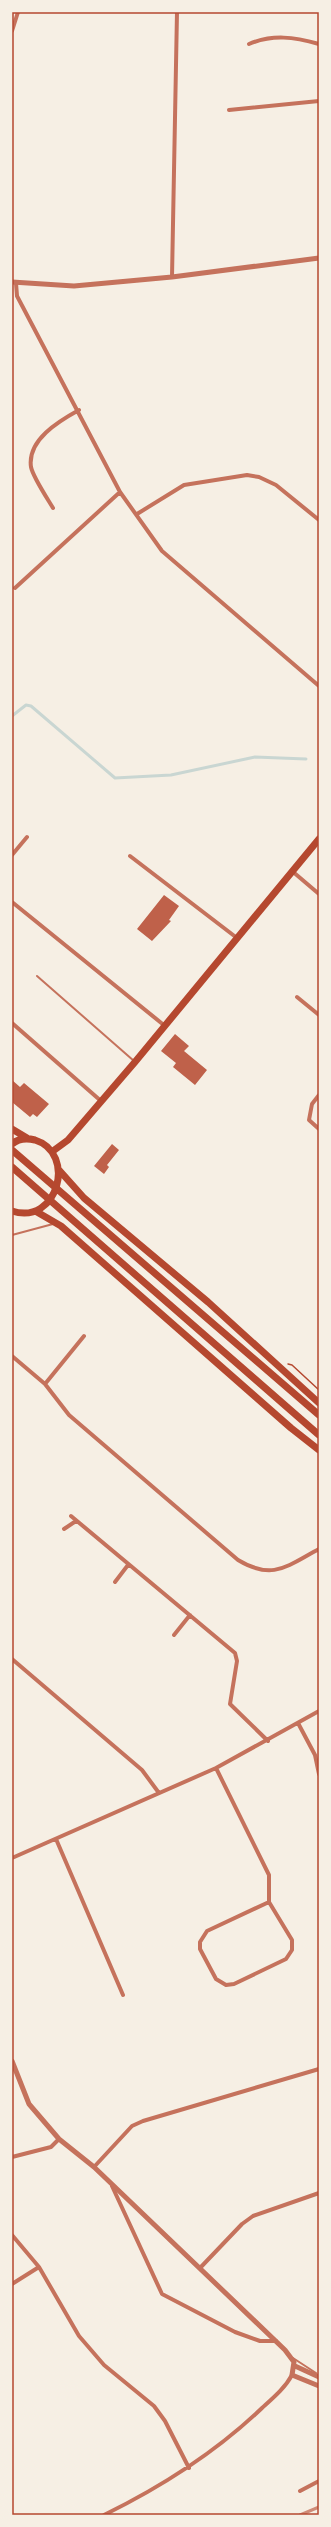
<svg xmlns="http://www.w3.org/2000/svg" width="331" height="2527" font-family="'Varela Round',sans-serif">
	<style>
		.lines { fill: none; stroke-linecap: round; stroke-linejoin: round }
		.stream { stroke: #c9d6d2; stroke-width: 3 }
		.building { fill: #bf614a }
		.path { stroke: #b5482f; stroke-width: 1.5 }
		.service { stroke: #c5725c; stroke-width: 2 }
		.minor { stroke: #c5725c; stroke-width: 4 }
		.tertiary { stroke: #c5725c; stroke-width: 5 }
		.primary { stroke: #b5482f; stroke-width: 7 }
		.trunk { stroke: #b5482f; stroke-width: 7 }
		.rail { stroke: #cf8b77; stroke-width: 3 }
		.neatline { fill: none; stroke: #b5482f; stroke-width: 1.5 }
	</style>
	<rect width="100%" height="100%" fill="#f6efe4"/>
	<g class="lines">
		<path class="stream" d="M12,716L26,705L31,706L115,778L171,775L255,757L306,759"/>
	</g>
	<path class="building" d="M164,895L179,906L169,920L171,921L152,941L137,929Z
		M175,1034L189,1046L184,1051L207,1070L195,1085L173,1067L176,1063L161,1051Z
		M12,1080L20,1087L24,1083L49,1104L37,1117L33,1114L30,1117L12,1102Z
		M112,1144L119,1150L107,1165L109,1167L104,1174L94,1166Z"/>
	<g class="lines">
		<path class="path" d="M288,1364L292,1365L319,1390"/>
		<path class="service" d="M37,976L134,1061
			M12,1235L53,1224
			M293,2358L316,2373"/>
		<path class="minor" d="M12,31L18,12
			M249,44C273,34 294,37 319,44
			M229,110L319,101
			M172,277L177,12
			M16,283L17,296L120,492L162,551L319,686
			M53,508C47,498 33,477 31,467C27,440 59,421 79,410
			M137,514L184,485L247,475L259,477L276,485L319,520
			M15,588L120,492
			M12,855L27,837
			M130,856L237,938
			M292,871L319,894
			M12,902L165,1026
			M297,997L319,1015
			M12,1023L101,1101
			M319,1095L312,1104L309,1120L319,1129
			M12,1356L45,1384L69,1415L238,1560C273,1581 287,1566 319,1549
			M45,1384L84,1336
			M71,1516L235,1653L237,1661L230,1704L268,1741
			M64,1529L76,1521
			M115,1582L128,1565
			M174,1635L190,1615
			M12,1659L142,1770L159,1793
			M298,1723L315,1755L319,1774
			M216,1768L269,1875V1902L292,1940V1950L286,1959L234,1984L226,1985L216,1979L200,1949V1942L207,1931L269,1902
			M56,1839L123,1995
			M12,1858L216,1768L319,1711
			M12,2157L51,2147L59,2139
			M94,2167L132,2126L143,2121L319,2069
			M112,2186L162,2294L235,2332L260,2341H276
			M12,2235L39,2267L79,2336L104,2365L154,2406L165,2421L189,2468
			M200,2268L242,2224L253,2216L319,2193
			M12,2284L39,2267
			M300,2491L319,2481
			M104,2515C161,2487 215,2453 262,2408C273,2398 285,2388 292,2375"/>
		<path class="tertiary" d="M12,282L74,286L172,277L319,258
			M12,2061L29,2104L59,2139L94,2167L285,2350L294,2362L292,2375L319,2386
			M295,2366L319,2377"/>
		<path class="primary" d="M53,1151L68,1140L135,1062L319,839"/>
		<path class="trunk" d="M12,1129L27,1138
			M12,1144C19,1138 27,1138 35,1140C77,1153 58,1226 12,1211
			M12,1150L319,1415
			M12,1167L319,1435
			M59,1170L84,1198L208,1302L319,1403
			M37,1212L61,1226L291,1428L319,1450"/>
		<path class="rail" d="M300,2515L319,2507"/>
	</g>
	<rect width="331" height="2527" fill="none" stroke="#f6efe4" stroke-width="26"/>
	<rect x="13" y="13" width="305" height="2501" class="neatline"/>
</svg>
